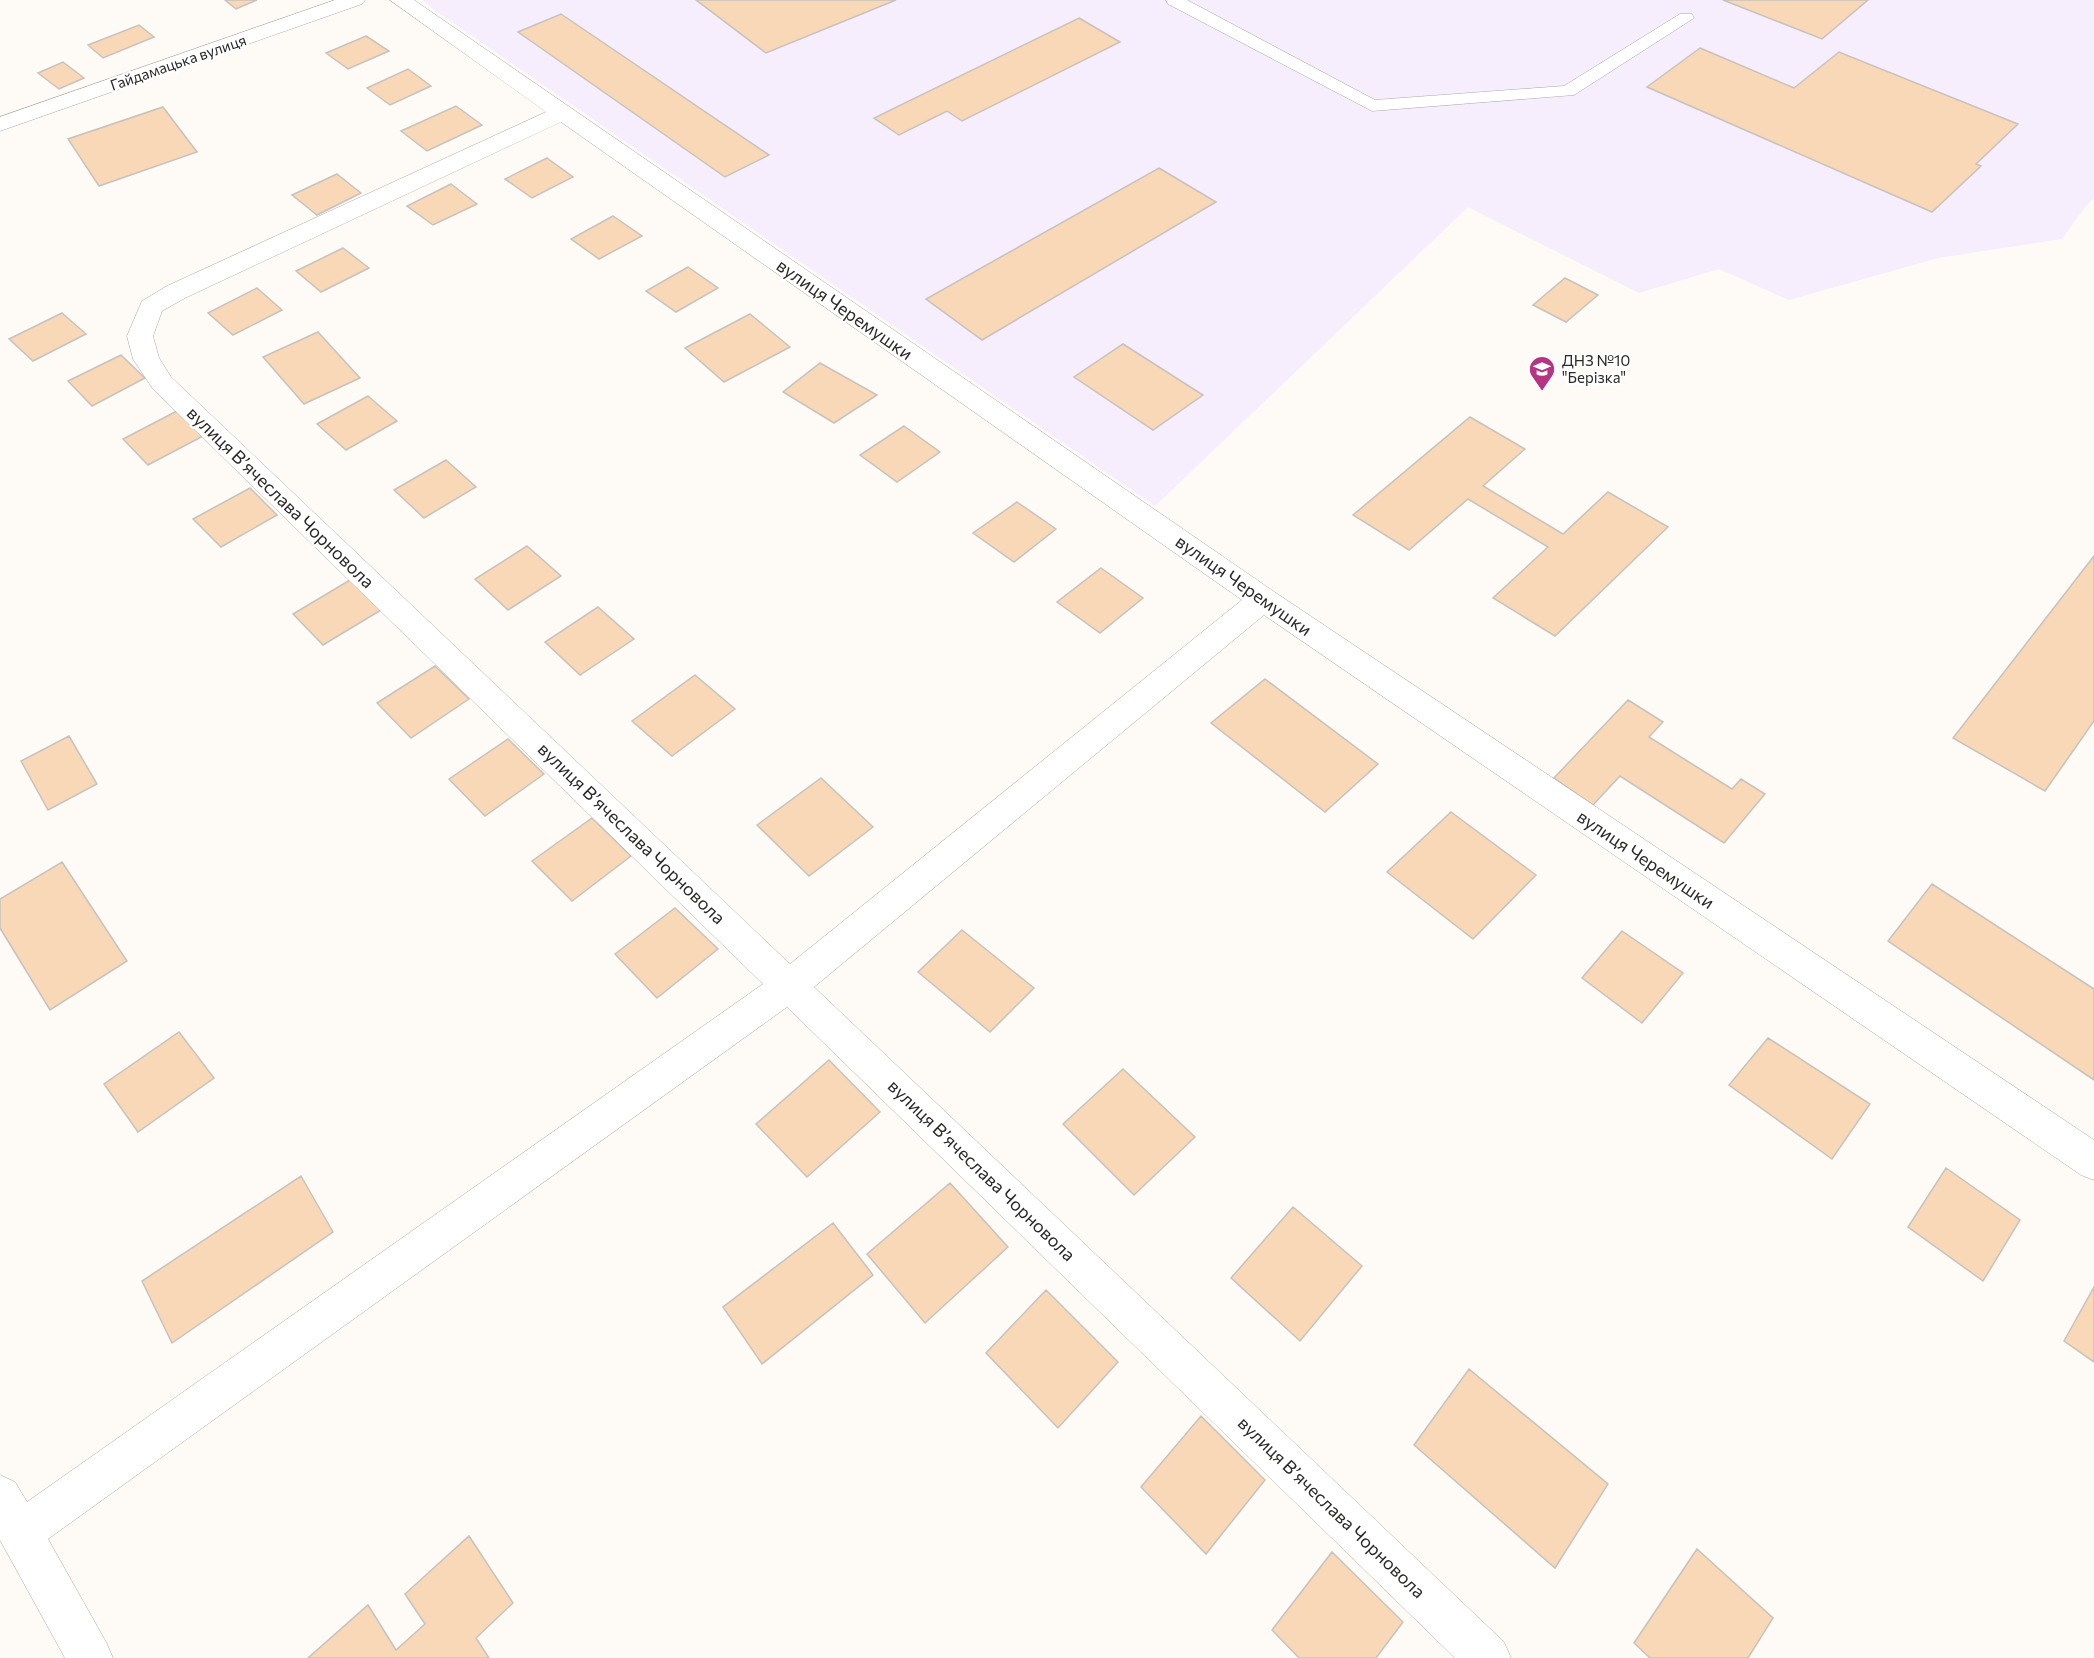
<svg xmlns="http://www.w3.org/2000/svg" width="2094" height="1658" font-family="Commissioner,sans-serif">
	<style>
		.industrial { fill: #f6edfd }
		.building { fill: #f8d8b7; stroke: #c7c2bd; stroke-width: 1.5 }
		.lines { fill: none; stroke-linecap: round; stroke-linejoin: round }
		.service-casing { stroke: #ada8a3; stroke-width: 1 }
		.minor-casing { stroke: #ada8a3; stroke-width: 1 }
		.service { fill: #fff; fill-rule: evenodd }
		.minor { fill: #fff; fill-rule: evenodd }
		.labels { text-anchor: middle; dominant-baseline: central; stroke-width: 4.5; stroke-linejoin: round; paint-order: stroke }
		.far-street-label { font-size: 15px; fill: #2b2927; stroke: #fff }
		.far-poi-label { font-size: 15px; fill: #2b2927; stroke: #fff; text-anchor: start }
		.street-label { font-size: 18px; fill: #2b2927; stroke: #fff }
	</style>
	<rect width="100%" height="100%" fill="#fefaf6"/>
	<path class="industrial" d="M423,0H2094V198L2085,207L2062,239L1938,258L1789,300L1719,269L1639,293L1468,207L1155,506L433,9Z"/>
	<path class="building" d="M225,0H257L236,9Z
		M696,0H896L766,53Z
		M1723,0H1868L1822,39Z
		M561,14L769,155L725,177L518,32Z
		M1079,18L1120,42L962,121L947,111L899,135L874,118Z
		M139,25L154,37L103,58L88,45Z
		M366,36L389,51L348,69L326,53Z
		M1700,48L1794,88L1839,52L2018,124L1976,164L1981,166L1932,212L1647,87Z
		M63,62L84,78L59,89L38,73Z
		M408,69L431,86L390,105L367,88Z
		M456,106L482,125L427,151L401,131Z
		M163,107L197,152L99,186L68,139Z
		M547,158L573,177L532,198L505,179Z
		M1159,168L1216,202L982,340L926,299Z
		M337,174L361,193L317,215L292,195Z
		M451,184L477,204L433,225L407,206Z
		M613,216L642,236L599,259L571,239Z
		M343,248L369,268L321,292L296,271Z
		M688,267L718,288L676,312L646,291Z
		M1565,278L1598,295L1566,322L1533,305Z
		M257,288L282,310L233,335L208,313Z
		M62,313L86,334L33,361L9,339Z
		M750,314L790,347L724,382L685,348Z
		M318,332L360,378L304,404L263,357Z
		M1123,344L1203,395L1153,430L1074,377Z
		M121,355L145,378L92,406L68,381Z
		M820,363L877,395L834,423L783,392Z
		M368,396L397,421L346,450L317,424Z
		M177,411L203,436L148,465L123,439Z
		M1470,417L1525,449L1483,486L1563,534L1608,492L1668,527L1555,636L1493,598L1548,547L1468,499L1409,550L1353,515Z
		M904,426L940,452L897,482L860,455Z
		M446,460L476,487L424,518L394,490Z
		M250,488L277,515L221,547L193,519Z
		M1017,502L1056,529L1014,562L973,533Z
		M527,546L561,576L508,610L475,579Z
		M2094,556V721L2045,791L1953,738Z
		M1101,568L1143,598L1100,633L1057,602Z
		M350,580L381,610L323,645L293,614Z
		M598,607L634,639L580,675L545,642Z
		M435,666L469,699L411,738L377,703Z
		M695,675L735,709L672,756L632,721Z
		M1265,679L1378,764L1325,812L1211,723Z
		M1628,700L1663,722L1649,737L1732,789L1741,779L1765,794L1724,843L1620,776L1593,805L1554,778Z
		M69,736L97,784L48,810L21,761Z
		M508,739L544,774L485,816L449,779Z
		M821,778L873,827L809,876L757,825Z
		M1451,812L1536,875L1473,939L1387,872Z
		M592,818L631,856L572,901L532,861Z
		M62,862L127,961L50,1010L0,928V899Z
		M1932,884L2094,989V1080L1888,941Z
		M675,908L718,949L657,998L615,954Z
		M962,930L1034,988L990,1032L918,972Z
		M1622,931L1683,973L1642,1023L1582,978Z
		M179,1032L214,1078L138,1132L104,1084Z
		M1768,1038L1870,1104L1832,1159L1729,1085Z
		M829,1060L880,1112L807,1177L756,1124Z
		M1123,1069L1195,1137L1134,1195L1063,1124Z
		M1946,1168L2020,1220L1983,1281L1908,1227Z
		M301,1176L333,1232L172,1343L142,1281Z
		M950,1183L1008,1247L925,1323L867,1254Z
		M1293,1207L1362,1266L1300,1341L1231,1278Z
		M833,1223L873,1275L762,1364L723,1307Z
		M2094,1287V1362L2064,1341Z
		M1046,1290L1118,1362L1058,1428L986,1353Z
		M1469,1369L1608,1484L1555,1568L1414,1445Z
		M1201,1416L1265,1480L1206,1554L1141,1487Z
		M469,1536L513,1603L476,1638L489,1658H308L368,1605L396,1650L425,1624L405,1594Z
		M1697,1549L1773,1618L1748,1658H1650L1634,1643Z
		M1332,1552L1403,1622L1376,1658H1299L1272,1630Z"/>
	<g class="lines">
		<g class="service-casing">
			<path id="service" d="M1166,0H1187L1375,100L1564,86L1680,14H1692L1694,18L1574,95L1372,111L1168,4Z"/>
		</g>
		<g class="minor-casing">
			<path id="minor" d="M335,0H365L362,4L0,131V117Z
				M390,0H414L1273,591L2094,1140V1180L2081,1175L1264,615L814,987L1504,1642L1511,1658H1455L787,1007L48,1539L106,1642L113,1658H65L0,1540V1475L15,1482L27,1502L763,984L153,389L133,359L127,336L142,301L167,286L546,112ZM561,122L1242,600L790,964L171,377L159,358L153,336L162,311L185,298Z"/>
		</g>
		<use href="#service" class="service"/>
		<use href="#minor" class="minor"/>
	</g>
	<defs>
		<g id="school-pin" transform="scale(1.35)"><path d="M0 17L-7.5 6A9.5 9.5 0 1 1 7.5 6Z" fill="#b53582" stroke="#fff"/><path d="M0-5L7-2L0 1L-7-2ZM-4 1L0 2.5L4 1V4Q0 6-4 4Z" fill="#fff"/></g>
	</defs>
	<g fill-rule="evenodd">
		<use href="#school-pin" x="1542" y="369"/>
	</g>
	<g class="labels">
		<g class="far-street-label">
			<text transform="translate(178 62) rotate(-19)">Гайдамацька вулиця</text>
		</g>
		<g class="far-poi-label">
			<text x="1562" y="360">ДНЗ №10<tspan x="1562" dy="17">"Берізка"</tspan></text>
		</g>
		<g class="street-label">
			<text transform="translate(845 309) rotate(35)">вулиця Черемушки</text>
			<text transform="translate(281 497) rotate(44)">вулиця Вʼячеслава Чорновола</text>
			<text transform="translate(1244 585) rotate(35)">вулиця Черемушки</text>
			<text transform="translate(632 833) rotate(44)">вулиця Вʼячеслава Чорновола</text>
			<text transform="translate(1646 859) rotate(34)">вулиця Черемушки</text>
			<text transform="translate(982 1170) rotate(44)">вулиця Вʼячеслава Чорновола</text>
			<text transform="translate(1332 1507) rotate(44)">вулиця Вʼячеслава Чорновола</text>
		</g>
	</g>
</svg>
